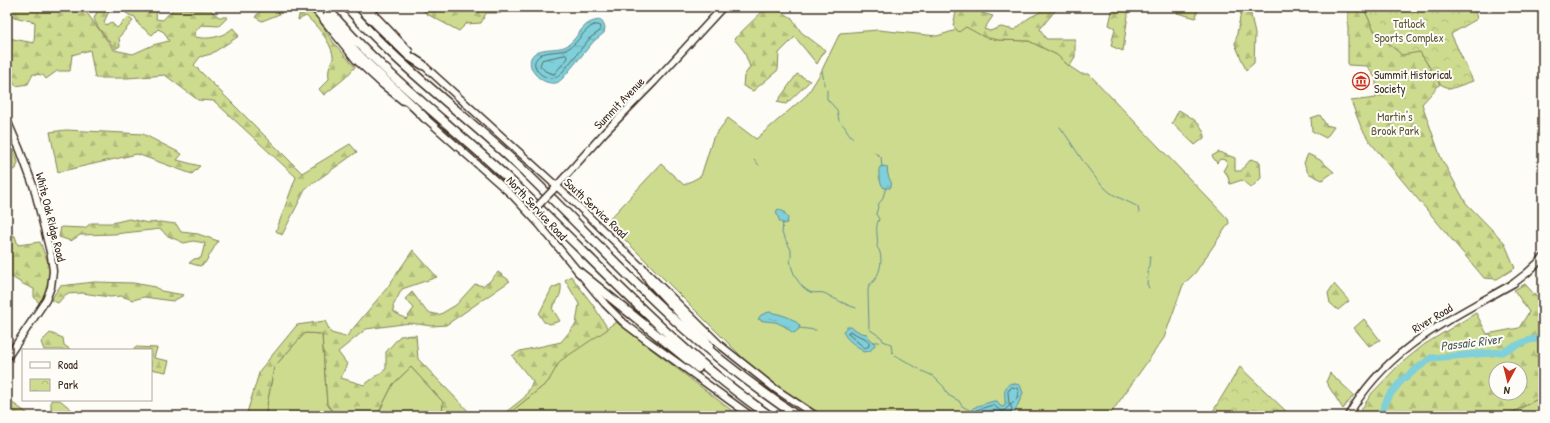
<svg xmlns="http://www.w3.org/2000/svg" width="1550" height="423" font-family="'Patrick Hand',sans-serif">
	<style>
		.green { fill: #cddb8f; stroke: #848256 }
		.forest { fill: url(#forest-firs); stroke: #848256; fill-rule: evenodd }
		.park { fill: url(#park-crowns); stroke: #848256 }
		.water { fill: url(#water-ripples); stroke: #648e8f }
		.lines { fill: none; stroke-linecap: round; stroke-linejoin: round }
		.shore { stroke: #566c69; stroke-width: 1 }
		.stream { stroke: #648e8f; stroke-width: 1 }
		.river { stroke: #7fd0da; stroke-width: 7 }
		.secondary-casing { stroke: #3b2a1e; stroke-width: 9 }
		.primary-casing { stroke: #3b2a1e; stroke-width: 9 }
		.highway-casing { stroke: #3b2a1e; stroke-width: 11 }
		.secondary { stroke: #fdfcf7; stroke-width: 6 }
		.primary { stroke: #fdfcf7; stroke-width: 6 }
		.highway { stroke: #fdfcf7; stroke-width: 8 }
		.secondary-bridge-casing { stroke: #3b2a1e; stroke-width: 9; stroke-linecap: butt }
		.secondary-bridge { stroke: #fdfcf7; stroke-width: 6 }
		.labels { text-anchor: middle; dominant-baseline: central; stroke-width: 4; stroke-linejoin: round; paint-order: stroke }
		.park-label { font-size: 12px; fill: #60563a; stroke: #fdfcf7 }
		.poi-label { font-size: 12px; fill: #3b2a1e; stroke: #fdfcf7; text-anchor: start }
		.street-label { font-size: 12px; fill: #3b2a1e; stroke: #fdfcf7 }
		.water-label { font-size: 13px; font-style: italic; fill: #4f5c56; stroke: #fdfcf7 }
	</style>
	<defs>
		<pattern id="forest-firs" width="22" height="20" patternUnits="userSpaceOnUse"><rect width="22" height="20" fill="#cddb8f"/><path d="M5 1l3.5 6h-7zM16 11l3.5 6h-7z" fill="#b1bc7b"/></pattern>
		<pattern id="park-crowns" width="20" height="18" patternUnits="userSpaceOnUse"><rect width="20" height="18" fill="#cddb8f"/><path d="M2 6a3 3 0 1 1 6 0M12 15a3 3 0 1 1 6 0" fill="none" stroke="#b1bc7b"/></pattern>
		<pattern id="water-ripples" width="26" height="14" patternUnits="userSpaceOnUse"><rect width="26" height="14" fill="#7fd0da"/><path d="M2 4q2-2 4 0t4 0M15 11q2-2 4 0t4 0" fill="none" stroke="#6fb3bb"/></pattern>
	</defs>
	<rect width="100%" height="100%" fill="#fdfcf7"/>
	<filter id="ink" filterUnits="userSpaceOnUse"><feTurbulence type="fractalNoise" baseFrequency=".025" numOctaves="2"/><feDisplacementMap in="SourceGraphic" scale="8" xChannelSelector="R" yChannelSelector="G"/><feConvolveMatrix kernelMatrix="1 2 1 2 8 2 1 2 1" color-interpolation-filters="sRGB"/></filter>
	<g filter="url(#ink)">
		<path class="green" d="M966,27L998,40L1029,41L1057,55L1069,66L1081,74H1089L1228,219L1229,223L1195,273L1183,285L1164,338L1109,416H824L776,385L747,362L607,222L661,164L684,185L701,176L713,138L728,118L756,139L807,95L820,74L840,33L878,30L937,36Z
			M616,322L739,416H506L548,382L559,361Z
			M305,333L322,334L327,404L336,416H265L274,367Z
			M411,367L443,402L442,416H377L393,384Z
			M1543,396V416H1506Z"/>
		<path class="forest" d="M10,7H80L87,13L114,50L133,54L153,45L169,41L164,32L158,29L152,35L139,25L135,17L129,15L120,8L110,9L104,22L106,25L111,22L117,28L128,17L133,21L119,37L120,46L115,49L98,27L94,19L99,7H157L156,19L163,20L173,9C186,8 197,11 209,9L219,17H228L219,26L201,25L194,33L196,37C208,40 223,37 233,28L239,36L211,54L200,57L194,65L302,173L350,144L357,152L306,188L282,235L276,231L296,177L214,101L198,100L165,75L128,78H95L90,50L72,55L70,71H57L46,79L43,75L33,74L28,84L16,86L7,74V20H9L8,38L34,43L35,22L10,16Z
			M278,7L282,13L262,21L255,17L262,9Z
			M301,7H305L318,19L334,43L355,67L345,78L324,95L319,89L329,79C329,76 328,73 329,70C329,64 334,61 333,55C330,40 316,25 306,16L298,20Z
			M420,7H500L501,13H486L481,23L466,24L459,31L427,14Z
			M767,7H774L792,18L801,32L825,50L817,64L795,37L779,53L778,70L753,91L743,86L744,76L750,67L744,51L734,39Z
			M957,7H974L982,13L993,16L984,29L990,31L1001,27L1015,30C1020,25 1024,21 1029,18C1033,15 1037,15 1041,11V7H1060L1054,12L1040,29L1046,39H1075V57L1069,66L1057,55L1029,41L998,40L984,37L966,27L959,32L953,26Z
			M1113,7H1129L1123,51L1111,46L1115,28L1109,25Z
			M1178,7H1198L1196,18L1177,13Z
			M1242,7H1252L1251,15L1255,34L1254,63L1246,70L1235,44Z
			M1348,7H1363L1375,32L1420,52L1440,84L1422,104L1441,158L1466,203L1504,242L1515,268L1497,279L1484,278L1370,142L1361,127L1351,101L1376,98V79L1367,66L1348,65Z
			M797,74L810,81L786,104L777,102Z
			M1179,110C1190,117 1205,124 1204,138L1195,145L1172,123Z
			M1320,115L1326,125L1334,127L1326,138L1312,131L1311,118Z
			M66,130L143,134L182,154L177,160L200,166L192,174L137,154L58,172L50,132Z
			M7,147H13L18,162L16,169L7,172Z
			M1219,152L1235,158V171H1241L1251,159L1260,162L1261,178L1251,188L1242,180L1230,184L1227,174L1223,171L1227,164L1226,160L1220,159L1217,163L1212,156Z
			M1308,154L1320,160L1334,172L1322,180L1308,173L1304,163Z
			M129,219L148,223L160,222L176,224L181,232L198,234L218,241L205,263L200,266L189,263L194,259L201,258L205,243L193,241L184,243L166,235L161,229L114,234L80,235L71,241L59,237L61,227L85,228L91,223H112Z
			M7,234L15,236L18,245L40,242L51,270L46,291L40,304L34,297V289L23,284L7,274Z
			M413,250L437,277L402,289L393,306L394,312L406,319L414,308L405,299L412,292L427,312L439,315L456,305L475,284L483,286L489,282L498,272L510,281L446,325L432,326L410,323L366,329L338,352L347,364L341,378L364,385L386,369V352L400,336L416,335L418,359L473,416H442L443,402L411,367L393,384L377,416H336L327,404L322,334L305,333L274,367L265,416H246L260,370L297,325L325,321L331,333L346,337L387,288Z
			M571,276L593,305L608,329L560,361L548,382L506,416H501L525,397L533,382L512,356L520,351L561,342L576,324L579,304L565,280Z
			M94,282L133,283L156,287L161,291L184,295L173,301L144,297L133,300L121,296L110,297L82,293L66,294L58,303L51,300L60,286Z
			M561,284C562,294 558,300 552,308L560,321L550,324L544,322L539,314L552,288Z
			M1334,284L1349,301L1338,310L1330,303L1328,293Z
			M1525,284L1543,304V396L1506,416H1357L1372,393L1399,365L1425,344L1476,313L1487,334L1519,328L1529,312L1514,290ZM1496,369H1520V393H1496Z
			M1364,319L1380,340L1369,346L1354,328Z
			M50,333L63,338L64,345L71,350H44L41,342Z
			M135,347L157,348L154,358L169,361L166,372L151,369V350H134Z
			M1330,373L1354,395L1343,409L1326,382Z
			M7,399L31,416H7Z
			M51,400H60L72,410L67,416H48L51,411Z"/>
		<path class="park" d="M1363,7H1474L1477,19L1451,34L1473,81L1450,89L1440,84L1420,52L1402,55L1375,32Z
			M1240,367L1291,416H1210Z"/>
		<path class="water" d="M601,20L605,27L604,33L594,41L563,78C560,81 557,84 552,83C541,83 527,70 531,58C537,45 558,52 568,45C581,35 581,21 601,20Z
			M883,166L887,167C888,170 887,172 888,174C888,179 894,182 890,188H884C880,184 877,172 880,167Z
			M778,209L784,212L788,218L787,223L783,224L780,222L776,212Z
			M769,312C779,314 794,317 800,326L799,329L794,333C789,331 786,326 780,324C773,320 766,323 758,319L761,315Z
			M847,327H851L861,333L867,334L870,339L874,342L875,345L870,351L863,352C856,344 846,341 843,331Z
			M1011,383L1020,385L1023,393L1013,416H972V409L977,406L994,401H997L1001,407L1005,406C1006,396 1001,389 1011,383Z"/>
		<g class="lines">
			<path class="shore" d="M594,25H599L600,28V31L590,38L560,75C548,85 528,68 537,58C544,49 560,54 569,48C579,42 583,30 594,25Z
				M566,55L568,58L554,74L545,71L540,65L542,60Z
				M850,331L859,336L865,338L869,343V346L865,348L848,334Z
				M1012,387L1017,388L1019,392L1016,400L1011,405L1009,403L1008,392Z
				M975,416L976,410L993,405L1001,411L1005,410L1009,406H1011L1012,409L1010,416"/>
			<path class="stream" d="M822,71L824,81V85
				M827,90V99L837,110L839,121
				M842,124C847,128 847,133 853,138
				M1060,127C1075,147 1087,171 1106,189C1114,197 1128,201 1138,207L1139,213
				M874,152L881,157L882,167
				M754,160L759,165
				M886,188L882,200L879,203L876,214L879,219C874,229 879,237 877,247C885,256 880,279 869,285L868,290L869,329L882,338L883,341L891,344L892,352L895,355L919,369
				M783,222L782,233L791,250V257
				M790,259C791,271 799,287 810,292C815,294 821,291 826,294C835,299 846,305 856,308
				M1149,288L1147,284L1150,256
				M799,328L816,330
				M874,342H879
				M922,371L933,376L944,387L948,395L959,401L962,406L971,411"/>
			<path class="river" d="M1380,416L1388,397L1402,380L1431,358L1502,352L1529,340L1543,338"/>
			<g class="secondary-casing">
				<path id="secondary" d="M7,120L20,150L34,188L51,256L53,271L51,287L46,300L7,358
					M553,190L605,132L654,82L723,7"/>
			</g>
			<g class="primary-casing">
				<path id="primary" d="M313,7L356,60L383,85L403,101
					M367,7L409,51
					M421,63L574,202L642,268L720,345L774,388L816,416
					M423,116L512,195L539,224L605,304L624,323L649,342L751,416
					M1348,416C1386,348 1449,320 1514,283L1527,273L1543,258"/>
			</g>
			<g class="highway-casing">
				<path id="highway" d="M326,7C381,73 452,125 514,184C598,263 674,350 770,416
					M347,7C398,66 463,113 520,167C574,219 624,274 679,324C716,358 756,388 797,416
					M359,7L409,56L423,65
					M328,16C353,57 393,84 425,118
					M642,268L650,281L706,341L709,346
					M579,272L698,368"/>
			</g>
			<use href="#secondary" class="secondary"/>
			<use href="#primary" class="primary"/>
			<use href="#highway" class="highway"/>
			<g class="secondary-bridge-casing">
				<path id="secondary-bridge" d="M534,210L552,191"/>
			</g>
			<use href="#secondary-bridge" class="secondary-bridge"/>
		</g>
	</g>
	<defs>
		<g id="museum-ring" transform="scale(0.9)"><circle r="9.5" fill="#fdfcf7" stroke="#c8321e" stroke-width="1.5"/><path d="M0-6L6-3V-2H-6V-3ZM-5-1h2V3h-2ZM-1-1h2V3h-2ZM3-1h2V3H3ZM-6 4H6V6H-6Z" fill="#c8321e"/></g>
	</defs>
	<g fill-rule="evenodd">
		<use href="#museum-ring" x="1361" y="81"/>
	</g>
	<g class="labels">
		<g class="park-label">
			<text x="1409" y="23">Tatlock<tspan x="1409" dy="14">Sports Complex</tspan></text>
			<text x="1395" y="116">Martin's<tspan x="1395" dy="14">Brook Park</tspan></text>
		</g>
		<g class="poi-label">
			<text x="1374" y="74">Summit Historical<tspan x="1374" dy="14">Society</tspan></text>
		</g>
		<g class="street-label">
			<text transform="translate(619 103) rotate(-46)">Summit Avenue</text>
			<text transform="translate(537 208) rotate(47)">North Service Road</text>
			<text transform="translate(596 208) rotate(43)">South Service Road</text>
			<text transform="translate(51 217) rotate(76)">White Oak Ridge Road</text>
			<text transform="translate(1432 318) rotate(-31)">River Road</text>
		</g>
		<g class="water-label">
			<text transform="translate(1471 342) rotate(-7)">Passaic River</text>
		</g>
	</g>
	<rect width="1550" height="423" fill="none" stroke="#fdfcf7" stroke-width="24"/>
	<rect x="12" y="12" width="1526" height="399" fill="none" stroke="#3b2a1e" stroke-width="1.5" filter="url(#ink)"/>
	<rect x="22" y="349" width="130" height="52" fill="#fdfcf7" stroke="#afa8a0"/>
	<rect x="30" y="362" width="20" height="6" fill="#fdfcf7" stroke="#afa8a0"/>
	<text x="58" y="369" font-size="12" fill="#3b2a1e">Road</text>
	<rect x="30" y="379" width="20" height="12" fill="url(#park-crowns)" stroke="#afa8a0"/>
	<text x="58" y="389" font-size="12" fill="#3b2a1e">Park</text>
	<g transform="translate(1508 381) rotate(187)"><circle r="19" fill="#fdfcf7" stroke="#afa8a0"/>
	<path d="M0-3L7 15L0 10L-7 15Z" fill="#c8321e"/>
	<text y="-6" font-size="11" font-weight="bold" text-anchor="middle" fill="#3b2a1e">N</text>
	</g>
</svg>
